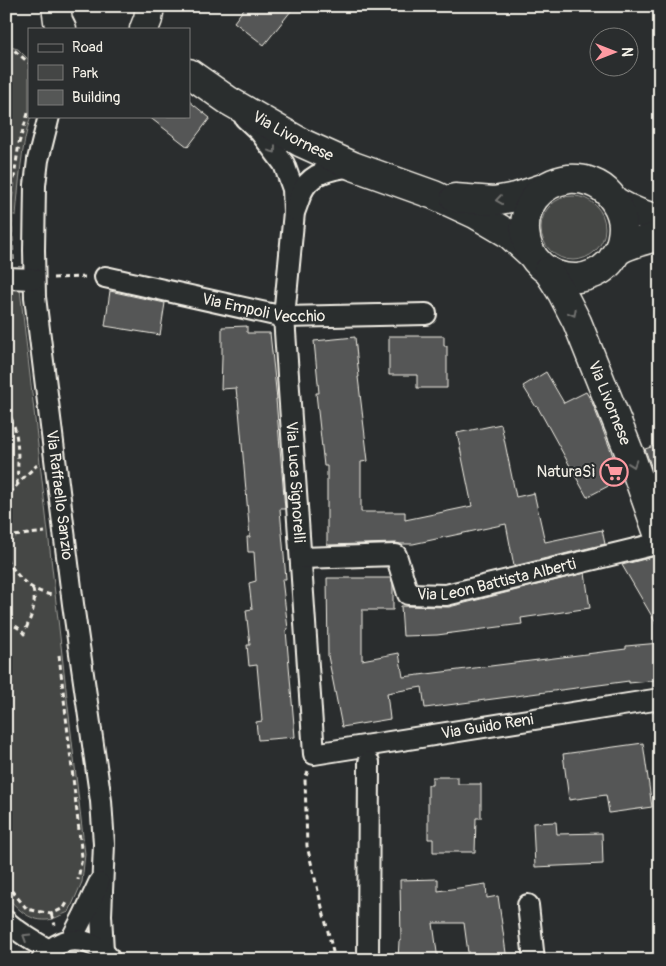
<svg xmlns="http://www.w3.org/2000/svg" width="666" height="966" font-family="Pangolin,sans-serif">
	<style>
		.green { fill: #444645; stroke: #9c9c96 }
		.building { fill: #555756; stroke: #f4f1e8 }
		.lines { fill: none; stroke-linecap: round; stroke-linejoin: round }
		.street-casing { stroke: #f4f1e8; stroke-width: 24 }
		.primary-casing { stroke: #f4f1e8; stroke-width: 31 }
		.path { stroke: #f4f1e8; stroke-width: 3; stroke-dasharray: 5 4; stroke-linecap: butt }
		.street { stroke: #2a2d2e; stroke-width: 20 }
		.primary { stroke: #2a2d2e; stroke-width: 28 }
		.oneway { stroke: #71726f }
		.labels { text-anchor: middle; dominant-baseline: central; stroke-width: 4; stroke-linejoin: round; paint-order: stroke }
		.street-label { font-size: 16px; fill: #f4f1e8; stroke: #2a2d2e }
		.poi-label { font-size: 16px; fill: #f4f1e8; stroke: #2a2d2e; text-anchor: end }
	</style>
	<rect width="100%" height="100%" fill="#2a2d2e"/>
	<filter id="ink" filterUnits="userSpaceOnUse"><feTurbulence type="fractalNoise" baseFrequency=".02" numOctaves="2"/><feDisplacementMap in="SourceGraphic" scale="10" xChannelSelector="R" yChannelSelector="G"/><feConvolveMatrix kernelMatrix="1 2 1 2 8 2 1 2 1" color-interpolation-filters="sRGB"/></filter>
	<g filter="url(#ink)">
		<path class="green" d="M6,46L18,49L29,60V116H31C21,146 19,184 16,215H6Z
			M541 228a32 32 0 1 1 64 0a32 32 0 1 1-64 0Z
			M20,289L85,854L82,882L69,912C62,914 54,920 46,920C29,921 16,908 6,895V290Z"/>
		<path class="building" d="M246,6H295L264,45L234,22Z
			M189,101L210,118L188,147L148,116H189Z
			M110,291L165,303L160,335L105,326Z
			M247,326V333H270L277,399H276L285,509H280L286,579H282L288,629L286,630L295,737L258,740L256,722L262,721L257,665L249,666L247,645H250L246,610L252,609L249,583L256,581L254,552H248L247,537H250L238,398H237L236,388L221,389L222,358V327Z
			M389,336H444V346H447V388H417V375H389Z
			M355,337L359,377H358L368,461L361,462V512H405V520L472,506L457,433L501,424L516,497L534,493L545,542L602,530L605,544L514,566L506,524L413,544H400L396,543L327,545V466H324L316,393H319L314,341Z
			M546,372L564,403L586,392L592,402L622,479L587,497L537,406L536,407L523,386Z
			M654,446L660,464V491L645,449Z
			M660,555V630L622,565Z
			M585,573L590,608L521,618L522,624L437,635L403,636L401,606L449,607Z
			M327,578H391L393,584V610H362V660L399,653L403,677L626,649V646L660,643V680L629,683V681L425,708L422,687L387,693L390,719L342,727L328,656Z
			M643,743L652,807L609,813L606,795L569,800L563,754Z
			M432,777H458V784H481V818H476L475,852H433V839H428V785H432Z
			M556,822L557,834L602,833L603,864L535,867L533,823Z
			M438,879V891L486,884L487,898L498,896L507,960H469L464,923H433L438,960H398L399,941H401L400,880Z"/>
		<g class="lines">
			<g class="street-casing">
				<g id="street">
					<path id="s1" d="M49,116L38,160L35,185L34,250L35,297L73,604L101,801L104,844L101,915L103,951"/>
					<path id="s2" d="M245,118L260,132L284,164L293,189L294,212L284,317L314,754L660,699"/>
					<path d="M295,210C298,203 300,194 304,188C314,171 335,169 353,166"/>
					<path id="s3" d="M105,277L284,317L426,314"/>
					<path d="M6,278L34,279"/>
					<path id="s4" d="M301,558L396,555L408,594L446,595L660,543"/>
					<path d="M528,905L534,960"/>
					<path d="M6,921C19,933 33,941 49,950"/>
					<path d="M71,940L83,917L99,883"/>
					<path d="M42,960C58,933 91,935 109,958"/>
					<path d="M368,960L369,762"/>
				</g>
			</g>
			<g class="primary-casing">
				<g id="primary">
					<path d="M56,6L58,21L62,29"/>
					<path d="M144,29L148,19L150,6"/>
					<path id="s5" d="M189,73L229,101L302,143L353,166L434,195L475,214L509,234L530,253"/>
					<path d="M455,198L494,201L516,197L546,187"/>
					<path d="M616,202C630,210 643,216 660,219"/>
					<path d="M618,251C626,230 625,213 610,195C600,183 584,178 569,179C505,187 513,281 578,278C588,277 601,272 608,264C612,261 614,255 617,252C625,245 649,239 660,236"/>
					<path id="s6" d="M548,271L562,293L577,322L630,454L660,539"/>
				</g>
			</g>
			<path class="path" d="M6,48L14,50L29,63
				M13,260L10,206L19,143L29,110
				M53,278L86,277
				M6,410C21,428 18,463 17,485
				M6,502C12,488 25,476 36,466L35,465
				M6,537L45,532
				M6,559C20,579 28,590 52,595V596
				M6,625C15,625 19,627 24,634C30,618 37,607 33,589
				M59,655L82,857L78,880
				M308,771L305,779L307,846L335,960
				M6,884L27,909L51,914L64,908L68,901
				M51,914L55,925"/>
			<use href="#street" class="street"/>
			<use href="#primary" class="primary"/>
		</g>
		<defs><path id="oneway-chevron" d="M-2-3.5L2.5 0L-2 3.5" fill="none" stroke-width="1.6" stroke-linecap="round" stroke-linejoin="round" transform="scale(1.25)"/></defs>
		<g class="oneway">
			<use href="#oneway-chevron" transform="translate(273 150) rotate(53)"/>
			<use href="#oneway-chevron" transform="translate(499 200) rotate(172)"/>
			<use href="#oneway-chevron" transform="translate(573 313) rotate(62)"/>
			<use href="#oneway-chevron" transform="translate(633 464) rotate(71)"/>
			<use href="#oneway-chevron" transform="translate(26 937) rotate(-148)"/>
		</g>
	</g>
	<defs>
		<g id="supermarket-ring" transform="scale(1.4375)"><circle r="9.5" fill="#2a2d2e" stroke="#ff9aa2" stroke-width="1.5"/><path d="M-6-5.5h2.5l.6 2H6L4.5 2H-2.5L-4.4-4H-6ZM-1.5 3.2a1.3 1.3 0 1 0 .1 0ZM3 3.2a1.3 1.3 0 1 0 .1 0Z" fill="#ff9aa2"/></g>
	</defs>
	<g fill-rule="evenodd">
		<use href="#supermarket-ring" x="614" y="472"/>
	</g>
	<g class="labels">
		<g class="street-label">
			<text stroke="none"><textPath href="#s5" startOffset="122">Via Livornese</textPath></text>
			<text stroke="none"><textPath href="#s3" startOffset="162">Via Empoli Vecchio</textPath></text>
			<text stroke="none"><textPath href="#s6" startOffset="146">Via Livornese</textPath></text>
			<text stroke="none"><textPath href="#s2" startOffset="381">Via Luca Signorelli</textPath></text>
			<text stroke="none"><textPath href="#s1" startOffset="382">Via Raffaello Sanzio</textPath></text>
			<text stroke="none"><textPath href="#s4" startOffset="226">Via Leon Battista Alberti</textPath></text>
			<text stroke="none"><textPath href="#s2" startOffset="829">Via Guido Reni</textPath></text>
		</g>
		<g class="poi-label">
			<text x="595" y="472">NaturaSì</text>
		</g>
	</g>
	<rect width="666" height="966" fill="none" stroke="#2a2d2e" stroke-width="25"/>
	<rect x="12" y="12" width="641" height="941" fill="none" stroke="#f4f1e8" stroke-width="2" filter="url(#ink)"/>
	<rect x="28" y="28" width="162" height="90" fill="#2a2d2e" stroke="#7b7b78"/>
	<rect x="38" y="44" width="25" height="8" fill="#2a2d2e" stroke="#7b7b78"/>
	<text x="72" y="52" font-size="15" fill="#f4f1e8">Road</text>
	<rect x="38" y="65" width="25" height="15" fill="#444645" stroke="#7b7b78"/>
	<text x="72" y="78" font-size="15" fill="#f4f1e8">Park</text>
	<rect x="38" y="90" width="25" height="15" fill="#555756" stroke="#7b7b78"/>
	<text x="72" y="102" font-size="15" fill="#f4f1e8">Building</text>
	<g transform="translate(614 52) rotate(90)"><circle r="24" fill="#2a2d2e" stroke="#7b7b78"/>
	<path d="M0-4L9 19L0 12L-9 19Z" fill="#ff9aa2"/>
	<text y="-8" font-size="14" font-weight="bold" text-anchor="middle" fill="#f4f1e8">N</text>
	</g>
</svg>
